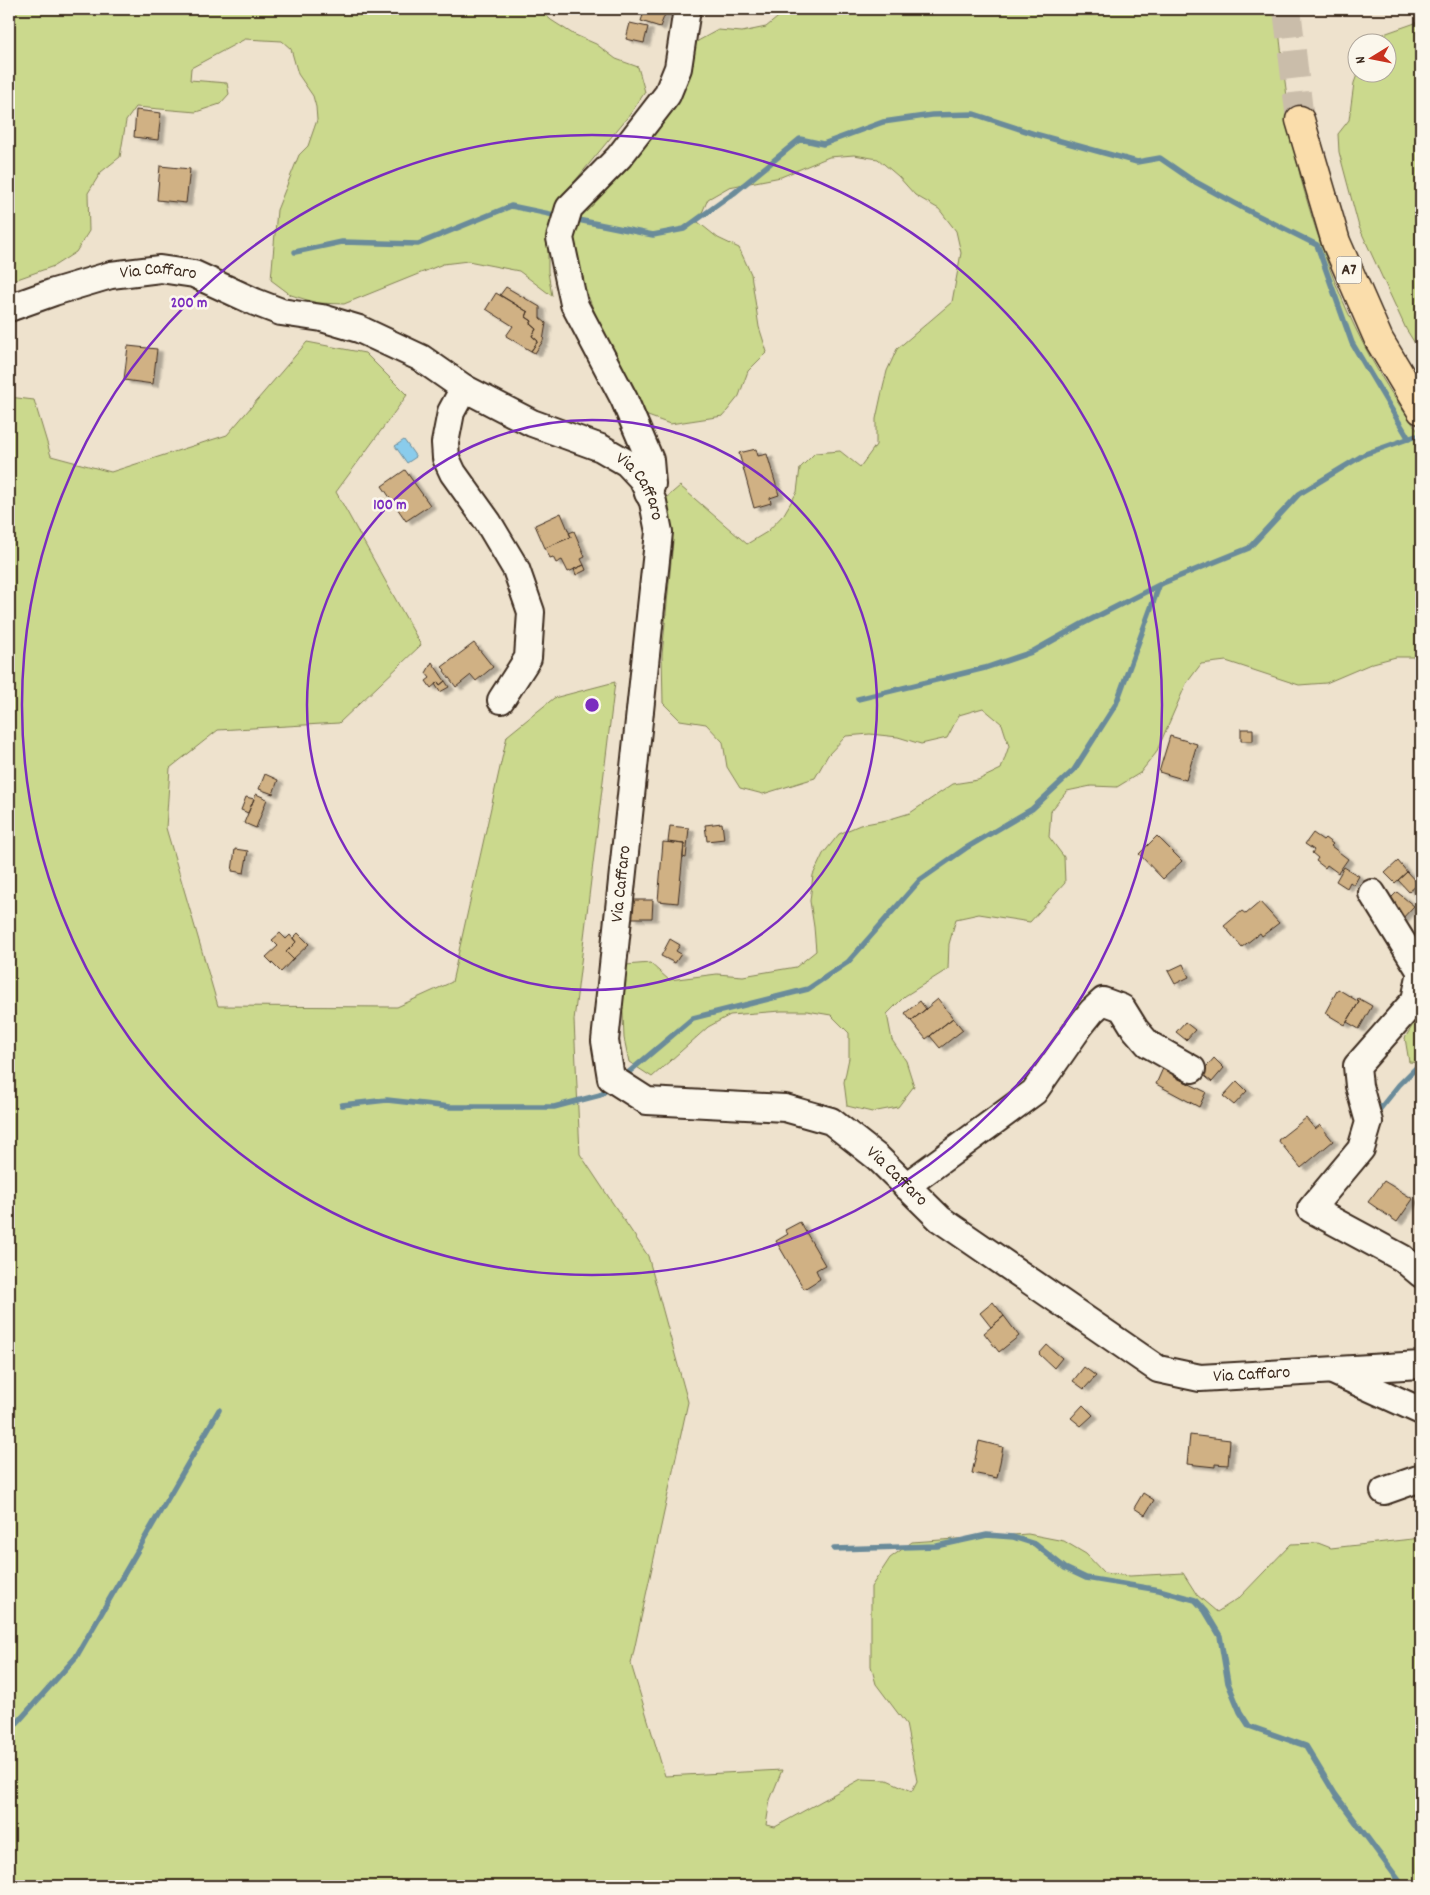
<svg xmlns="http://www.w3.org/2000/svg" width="1430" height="1895" font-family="Dekko,sans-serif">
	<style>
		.green { fill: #cbd98d; stroke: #838256 }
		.water { fill: #8accec; stroke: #6a8b9a }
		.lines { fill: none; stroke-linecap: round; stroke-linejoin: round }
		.stream { stroke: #6a8b9a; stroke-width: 5.5 }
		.building { fill: #d0b184; stroke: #3b2a1e; filter: url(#shadow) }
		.highway-tunnel { stroke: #cabdaa; stroke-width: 28; stroke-dasharray: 28 14; stroke-linecap: butt }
		.minor-casing { stroke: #3b2a1e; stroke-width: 30 }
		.highway-casing { stroke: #3b2a1e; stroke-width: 31 }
		.minor { stroke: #fbf7ec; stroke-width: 26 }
		.highway { stroke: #faddab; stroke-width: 28 }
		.ring { fill: none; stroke: #7b2cbf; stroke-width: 2.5 }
		.labels { text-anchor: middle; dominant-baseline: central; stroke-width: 5; stroke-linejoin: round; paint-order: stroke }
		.shield { fill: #fbf7ec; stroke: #75685c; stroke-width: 1 }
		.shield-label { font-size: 16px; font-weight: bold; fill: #3b2a1e }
		.street-label { font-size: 18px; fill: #3b2a1e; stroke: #fbf7ec }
		.centre { fill: #7b2cbf; stroke: #fbf7ec; stroke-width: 2.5 }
		.ring-label { font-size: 15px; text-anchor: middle; font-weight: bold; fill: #7b2cbf; stroke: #fbf7ec; stroke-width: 5; stroke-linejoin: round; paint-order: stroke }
	</style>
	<defs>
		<filter id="shadow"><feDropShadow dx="5.5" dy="3" stdDeviation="1" flood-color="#0004"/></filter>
	</defs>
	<rect width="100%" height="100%" fill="#eee2cd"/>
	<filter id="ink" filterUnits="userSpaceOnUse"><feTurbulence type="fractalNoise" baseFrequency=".02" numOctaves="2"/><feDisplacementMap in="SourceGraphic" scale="10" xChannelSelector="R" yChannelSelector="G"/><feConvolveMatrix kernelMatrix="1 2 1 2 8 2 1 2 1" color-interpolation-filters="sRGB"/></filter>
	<g filter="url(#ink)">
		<path class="green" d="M9,9H539L551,20L573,34L596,44L616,59L638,67L645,92L631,113L566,192L548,247V272L552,296L519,271L468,261L443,264L344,304L317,303L291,295L271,280L277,210L299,155L308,146L317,120L316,107L313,96L298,74L291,49L282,41L245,39L191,68L190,80L227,83L229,94L220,104L196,112L136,107L126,121L120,157L101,172L88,193L89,231L76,252L54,266L9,282Z
			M788,9H1277C1281,52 1286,94 1293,137C1295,150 1297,162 1300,175C1324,267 1362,359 1421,435V657H1396L1373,663L1326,683L1299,685L1226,661L1201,664L1186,684L1156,753L1140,773L1117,787L1091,786L1067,791L1051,811L1049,837L1064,857L1065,883L1030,922L979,914L956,919L949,944L948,969L905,996L887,1014L892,1040L906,1061L914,1086L898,1107L872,1112L847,1106L844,1082L849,1058V1033L831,1015L807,1011H781L730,1015L708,1027L652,1077L629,1062L624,1038L623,1014L619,990L626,965L650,963L669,980L717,974L743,976L796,967L816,951L814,927L810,901L813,875L823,854L839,834L860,825L887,820L910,813L953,784L978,780L1001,769L1009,746L1002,724L983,708L959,715L947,738L921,744L898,737L870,734L846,736L828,755L815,778L763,794L740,788L727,767L723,742L706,724L680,720L663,703L662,655L673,541L666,498L680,486L747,544L767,532L784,514L797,492L800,468L815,453L840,451L860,467L876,445V419L881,396L887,371L897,349L952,302L961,253L956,231L939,209L915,195L898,176L878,159L854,155L829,157L781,177L729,187L708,199L698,222L718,238L739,248L751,274L759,327L767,352L748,371L739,396L723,416L670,424L645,415L604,338L568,242L576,218L677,100L696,42L718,30L742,32L766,27Z
			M1421,21V353L1406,329L1359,227L1339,152L1338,134L1349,120L1354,83L1358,72H1388V42H1371L1378,36Z
			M307,342L365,353L407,395L336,492L421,645L339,723L218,730L170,768L166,828L218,1006L397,1007L452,982L507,736L554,698L615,682L574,1020L580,1154L648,1256L688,1402L631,1664L665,1776L782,1770L770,1800L766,1825L775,1827L861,1779L887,1780L912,1791L917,1781L906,1724L876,1684L871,1666V1587L890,1558L912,1542L1028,1534L1064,1541L1086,1554L1104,1573L1130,1576L1183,1573L1197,1595L1217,1612L1239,1598L1291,1544L1318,1543L1331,1548L1421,1538V1886H9V397L34,400L51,456L111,472L227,435Z
			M1421,1004V1063L1409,1062L1405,1038L1417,1018Z"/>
		<path class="water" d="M404,440L416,457L407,463L395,446Z"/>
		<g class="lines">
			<path class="stream" d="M573,219L653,235L684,229L734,193L800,139L823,144L883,122L932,115L974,114L1035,134L1137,162L1160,158L1192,180L1245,209L1317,245L1352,343L1409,439
				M295,252L342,242L418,244L511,206L559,216
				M858,699L985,668L1032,652L1082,624L1163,583L1249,548L1299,494L1365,454L1416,436
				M623,1077L693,1018L808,989L848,962L920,880L966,848L1032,809L1074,770L1116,704L1159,586
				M342,1105L387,1100L450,1107H554L600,1095L611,1086
				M1375,1115L1399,1085L1421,1063
				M834,1549L937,1546L987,1535L1013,1537L1035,1544L1065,1568L1086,1578L1159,1590L1195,1600L1205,1611L1220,1636L1228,1683L1240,1712L1249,1726L1306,1746L1335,1794L1403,1886
				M9,1732L76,1657L219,1410"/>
		</g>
		<path class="building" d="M645,9H667L660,27L641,21Z
			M630,23L648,27L644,43L626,39Z
			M136,110L161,113L158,140L134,137Z
			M160,166L190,169L186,203L157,200Z
			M506,287L540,307V318L546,323L543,341L535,353L531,351L538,341L532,336L536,329L530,324L532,321L526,317L528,312L500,295Z
			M496,293L528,312L526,317L532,321L530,324L536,329L532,336L538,341L531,351L506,336L513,326L486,309Z
			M128,346L157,349L153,384L124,380Z
			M756,449L758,456L767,454L779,495L770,498L771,503L754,508L739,453Z
			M405,470L430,505L406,521L382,486Z
			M561,513L571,537L545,548L535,525Z
			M574,531L585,557L581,559L584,565L568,572L562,560L556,563L553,557L550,558L545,548L571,537L569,533Z
			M584,565L586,570L576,575L574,569Z
			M474,643L493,667L476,681L471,675L456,687L444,671L445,670L442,667Z
			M432,662L445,681L440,685L438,682L431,688L426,681L430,678L426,673Z
			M445,681L449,687L440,692L435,684L438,682L440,685Z
			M1241,729H1253V741H1241Z
			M1170,736L1197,744L1186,780L1159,772Z
			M265,774L278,780L273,794L259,789Z
			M256,794L267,799L256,828L244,823Z
			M246,797L254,799L248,813L241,810Z
			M722,823L724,839L707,841L705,825Z
			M670,826L689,828L686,858L683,857L684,844L668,842Z
			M1313,833L1323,840L1325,838L1333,844L1331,846L1348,859L1338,873L1327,865L1325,868L1316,861L1318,858L1312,853L1314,850L1305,844Z
			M1157,836L1182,861L1163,879L1139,854Z
			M663,842L684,844L678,903L658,901Z
			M235,849L248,851L244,873L232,871Z
			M1398,861L1407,872L1395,883L1385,873Z
			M1344,867L1359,876L1354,885L1350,882L1347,888L1336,881Z
			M1407,872L1418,884L1409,892L1398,880Z
			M1397,892L1414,906L1401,920L1388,901Z
			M633,900H653L652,918H632Z
			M1260,902L1279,923L1262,936L1260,933L1242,947L1224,926L1242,911L1246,914Z
			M280,933L286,939L290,935L296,942L286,952L293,959L281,972L266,957L278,946L272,940Z
			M298,933L309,944L293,959L286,952L296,942L293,938Z
			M670,939L680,945L676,951L681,954L675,963L661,956Z
			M1183,964L1189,977L1175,984L1168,971Z
			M1338,989L1359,1002L1345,1025L1325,1013Z
			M1358,998L1372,1006L1359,1029L1347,1022L1359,1002L1357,1001Z
			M938,999L953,1018L926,1039L911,1021Z
			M920,1001L926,1009L911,1021L905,1013Z
			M953,1018L963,1030L940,1048L930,1036Z
			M1185,1022L1195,1030L1186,1040L1176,1032Z
			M1214,1058L1224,1068L1212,1082L1201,1073Z
			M1164,1066L1175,1071L1173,1076L1206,1092L1199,1107L1156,1084Z
			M1175,1071L1186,1076L1183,1081L1173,1076Z
			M1237,1081L1247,1091L1234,1105L1223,1096Z
			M1306,1118L1315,1129L1320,1125L1333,1141L1301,1168L1278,1140Z
			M1384,1181L1413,1199L1397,1222L1368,1202Z
			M800,1222L825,1265L816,1270L820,1279L804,1289L776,1241L788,1234L785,1230Z
			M993,1302L1004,1316L991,1327L980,1313Z
			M1004,1316L1019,1336L999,1352L984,1333Z
			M1047,1345L1062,1358L1054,1368L1039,1354Z
			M1084,1367L1096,1376L1084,1389L1073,1381Z
			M1083,1405L1093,1415L1081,1426L1071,1418Z
			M1190,1435L1230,1440L1228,1465L1215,1464V1467L1187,1464Z
			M979,1441L1003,1447L997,1478L972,1473Z
			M1143,1493L1154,1500L1145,1515L1134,1508Z"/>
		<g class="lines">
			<path class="highway-tunnel" d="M1287,9L1300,120"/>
			<g class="minor-casing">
				<g id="minor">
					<path id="s1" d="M9,308L54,292L111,275L160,269L194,274L255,302L281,312L322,318L359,329L421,358L464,388L532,423L601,448L627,463L642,479L653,502L659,532L605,1041L611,1078L647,1101L785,1108L831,1121L878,1158L940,1219L1158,1369L1200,1378L1421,1365"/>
					<path d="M464,388L451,412L445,443L446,458L453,473L488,522L516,569L531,612L528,658L501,700"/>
					<path d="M648,493L652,484L650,460L624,399L574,304L560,238L569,208L619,157L667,95L678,68L687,9"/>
					<path d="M1372,893L1421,972L1415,1000L1357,1066L1359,1086L1369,1122L1361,1149L1311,1209L1402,1258L1421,1274"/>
					<path d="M906,1186L1034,1092L1080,1026L1092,1011L1103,1001L1122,1008L1135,1029L1148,1044L1192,1069"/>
					<path d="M1335,1372L1421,1411"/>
					<path d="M1384,1491L1421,1478"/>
				</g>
			</g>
			<g class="highway-casing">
				<path id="highway" d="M1300,120L1336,242L1379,340L1421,410"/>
			</g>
			<use href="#minor" class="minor"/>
			<use href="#highway" class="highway"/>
		</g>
	</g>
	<g class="ring">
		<circle cx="592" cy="705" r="285"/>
		<circle cx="592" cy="705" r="570"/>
	</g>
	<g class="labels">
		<rect class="shield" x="1336.5" y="256.5" width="25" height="27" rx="4"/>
		<g class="shield-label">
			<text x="1349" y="270">A7</text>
		</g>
		<g class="street-label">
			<text stroke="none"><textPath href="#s1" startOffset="155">Via Caffaro</textPath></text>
			<text stroke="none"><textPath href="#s1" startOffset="694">Via Caffaro</textPath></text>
			<text transform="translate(622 884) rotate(-84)">Via Caffaro</text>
			<text stroke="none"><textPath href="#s1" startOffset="1609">Via Caffaro</textPath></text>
			<text stroke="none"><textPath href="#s1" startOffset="2029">Via Caffaro</textPath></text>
		</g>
	</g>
	<circle cx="592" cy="705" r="8" class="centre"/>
	<g class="ring-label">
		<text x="189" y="307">200 m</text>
		<text x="390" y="509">100 m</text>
	</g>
	<rect width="1430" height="1895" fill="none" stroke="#fbf7ec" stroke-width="30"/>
	<rect x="15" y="15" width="1400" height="1865" fill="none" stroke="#3b2a1e" stroke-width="2" filter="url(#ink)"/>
	<g transform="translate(1372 58) rotate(260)"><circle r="24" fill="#fbf7ec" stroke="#aea59a"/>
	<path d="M0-4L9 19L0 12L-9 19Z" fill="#c8321e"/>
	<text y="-8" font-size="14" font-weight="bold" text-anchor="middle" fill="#3b2a1e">N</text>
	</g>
</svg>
